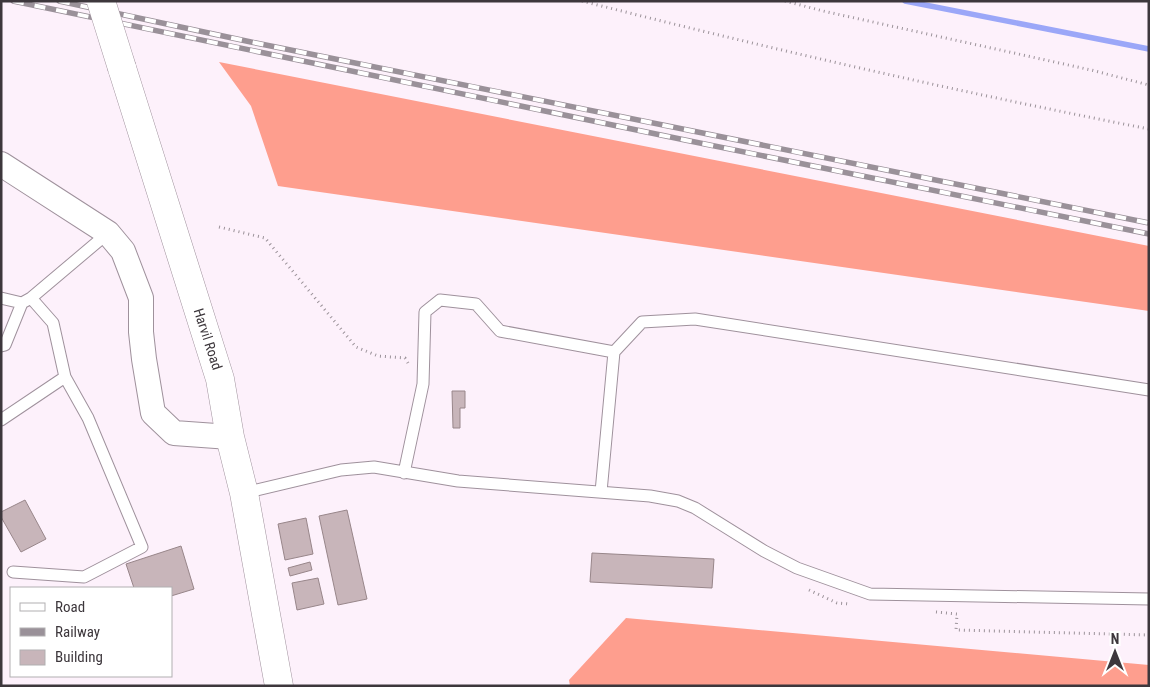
<svg xmlns="http://www.w3.org/2000/svg" width="1150" height="687" font-family="'Roboto Condensed',sans-serif">
	<style>
		.forest { fill: #fe9e8e }
		.lines { fill: none; stroke-linecap: round; stroke-linejoin: round }
		.stream { stroke: #9ba7f8; stroke-width: 5.5 }
		.building { fill: #c8b5ba; stroke: #98868a }
		.lane-casing { stroke: #9f919c; stroke-width: 13 }
		.street-casing { stroke: #9f919c; stroke-width: 26 }
		.secondary-casing { stroke: #9f919c; stroke-width: 29 }
		.path { stroke: #9b9299; stroke-width: 3; stroke-dasharray: 1 4; stroke-linecap: butt }
		.lane { stroke: #fff; stroke-width: 11 }
		.street { stroke: #fff; stroke-width: 24 }
		.secondary { stroke: #fff; stroke-width: 28 }
		.rail-casing { stroke: #9a9199; stroke-width: 5.5 }
		.rail { stroke: #fff; stroke-width: 4; stroke-dasharray: 11; stroke-linecap: butt }
		.secondary-bridge-casing { stroke: #9f919c; stroke-width: 29; stroke-linecap: butt }
		.secondary-bridge { stroke: #fff; stroke-width: 28 }
		.labels { text-anchor: middle; dominant-baseline: central; stroke-width: 4; stroke-linejoin: round; paint-order: stroke }
		.street-label { font-size: 14px; fill: #3d373c; stroke: #fff }
	</style>
	<rect width="100%" height="100%" fill="#fdf1fb"/>
	<path class="forest" d="M219,62L1149,246V311L278,186L251,106Z
		M626,618L1149,665V686H570L569,680Z"/>
	<g class="lines">
		<path class="stream" d="M905,1L1149,49"/>
	</g>
	<path class="building" d="M452,391H465V408H460V428H453Z
		M25,500L46,539L21,552L1,517V512Z
		M347,510L367,599L338,605L319,516Z
		M306,518L313,554L285,560L278,524Z
		M181,546L194,589L171,596V588H134L126,564Z
		M592,553L714,559L712,588L590,582Z
		M310,562L312,570L290,576L288,568Z
		M318,578L324,604L297,610L292,583Z"/>
	<g class="lines">
		<g class="lane-casing">
			<path id="lane" d="M1,298L22,303
				M1,346L5,345L22,303L31,298L108,233
				M1,420L65,377
				M404,473L423,384L425,312L440,300L476,304L500,331L614,352L642,322L695,319L1149,390
				M601,492L614,352
				M244,493L341,470L374,467L458,481L650,496L678,501L695,508L764,551L797,568L870,594L1149,599
				M13,572L84,577L142,547L88,418L65,377L53,323L31,298"/>
		</g>
		<g class="street-casing">
			<path id="street" d="M1,164L108,233L123,251L141,298V332L144,359L153,413L174,433L230,437"/>
		</g>
		<g class="secondary-casing">
			<path id="secondary" d="M122,68L220,379L230,437L244,493L279,686"/>
		</g>
		<path class="path" d="M582,1C770,49 959,92 1149,129
			M785,1L823,11L1091,70L1149,85
			M219,227L265,238L356,347L378,356L405,358L408,363
			M809,590L837,603L850,604
			M936,612L957,614L956,630L1149,635"/>
		<use href="#lane" class="lane"/>
		<use href="#street" class="street"/>
		<use href="#secondary" class="secondary"/>
		<g class="rail-casing">
			<path id="rail" d="M13,1L685,140L1149,234
				M59,1L251,42L1149,223"/>
		</g>
		<use href="#rail" class="rail"/>
		<g class="secondary-bridge-casing">
			<path id="secondary-bridge" d="M101,1L122,68"/>
		</g>
		<use href="#secondary-bridge" class="secondary-bridge"/>
	</g>
	<g class="labels">
		<g class="street-label">
			<text transform="translate(208 339) rotate(72)">Harvil Road</text>
		</g>
	</g>
	<rect width="1150" height="687" fill="none" stroke="#3d373c" stroke-width="5"/>
	<rect x="10" y="587" width="162" height="90" fill="#ffffff" stroke="#b1afb1"/>
	<rect x="20" y="603" width="25" height="8" fill="#ffffff" stroke="#b1afb1"/>
	<text x="55" y="612" font-size="15" fill="#3d373c">Road</text>
	<rect x="20" y="628" width="25" height="8" fill="#9a9199" stroke="#b1afb1"/>
	<text x="55" y="637" font-size="15" fill="#3d373c">Railway</text>
	<rect x="20" y="650" width="25" height="15" fill="#c8b5ba" stroke="#b1afb1"/>
	<text x="55" y="662" font-size="15" fill="#3d373c">Building</text>
	<g transform="translate(1115 652)" stroke="#ffffff" stroke-width="4" paint-order="stroke">
	<path d="M0-4L9 19L0 12L-9 19Z" fill="#3d373c"/>
	<text y="-8" font-size="14" font-weight="bold" text-anchor="middle" fill="#3d373c">N</text>
	</g>
</svg>
